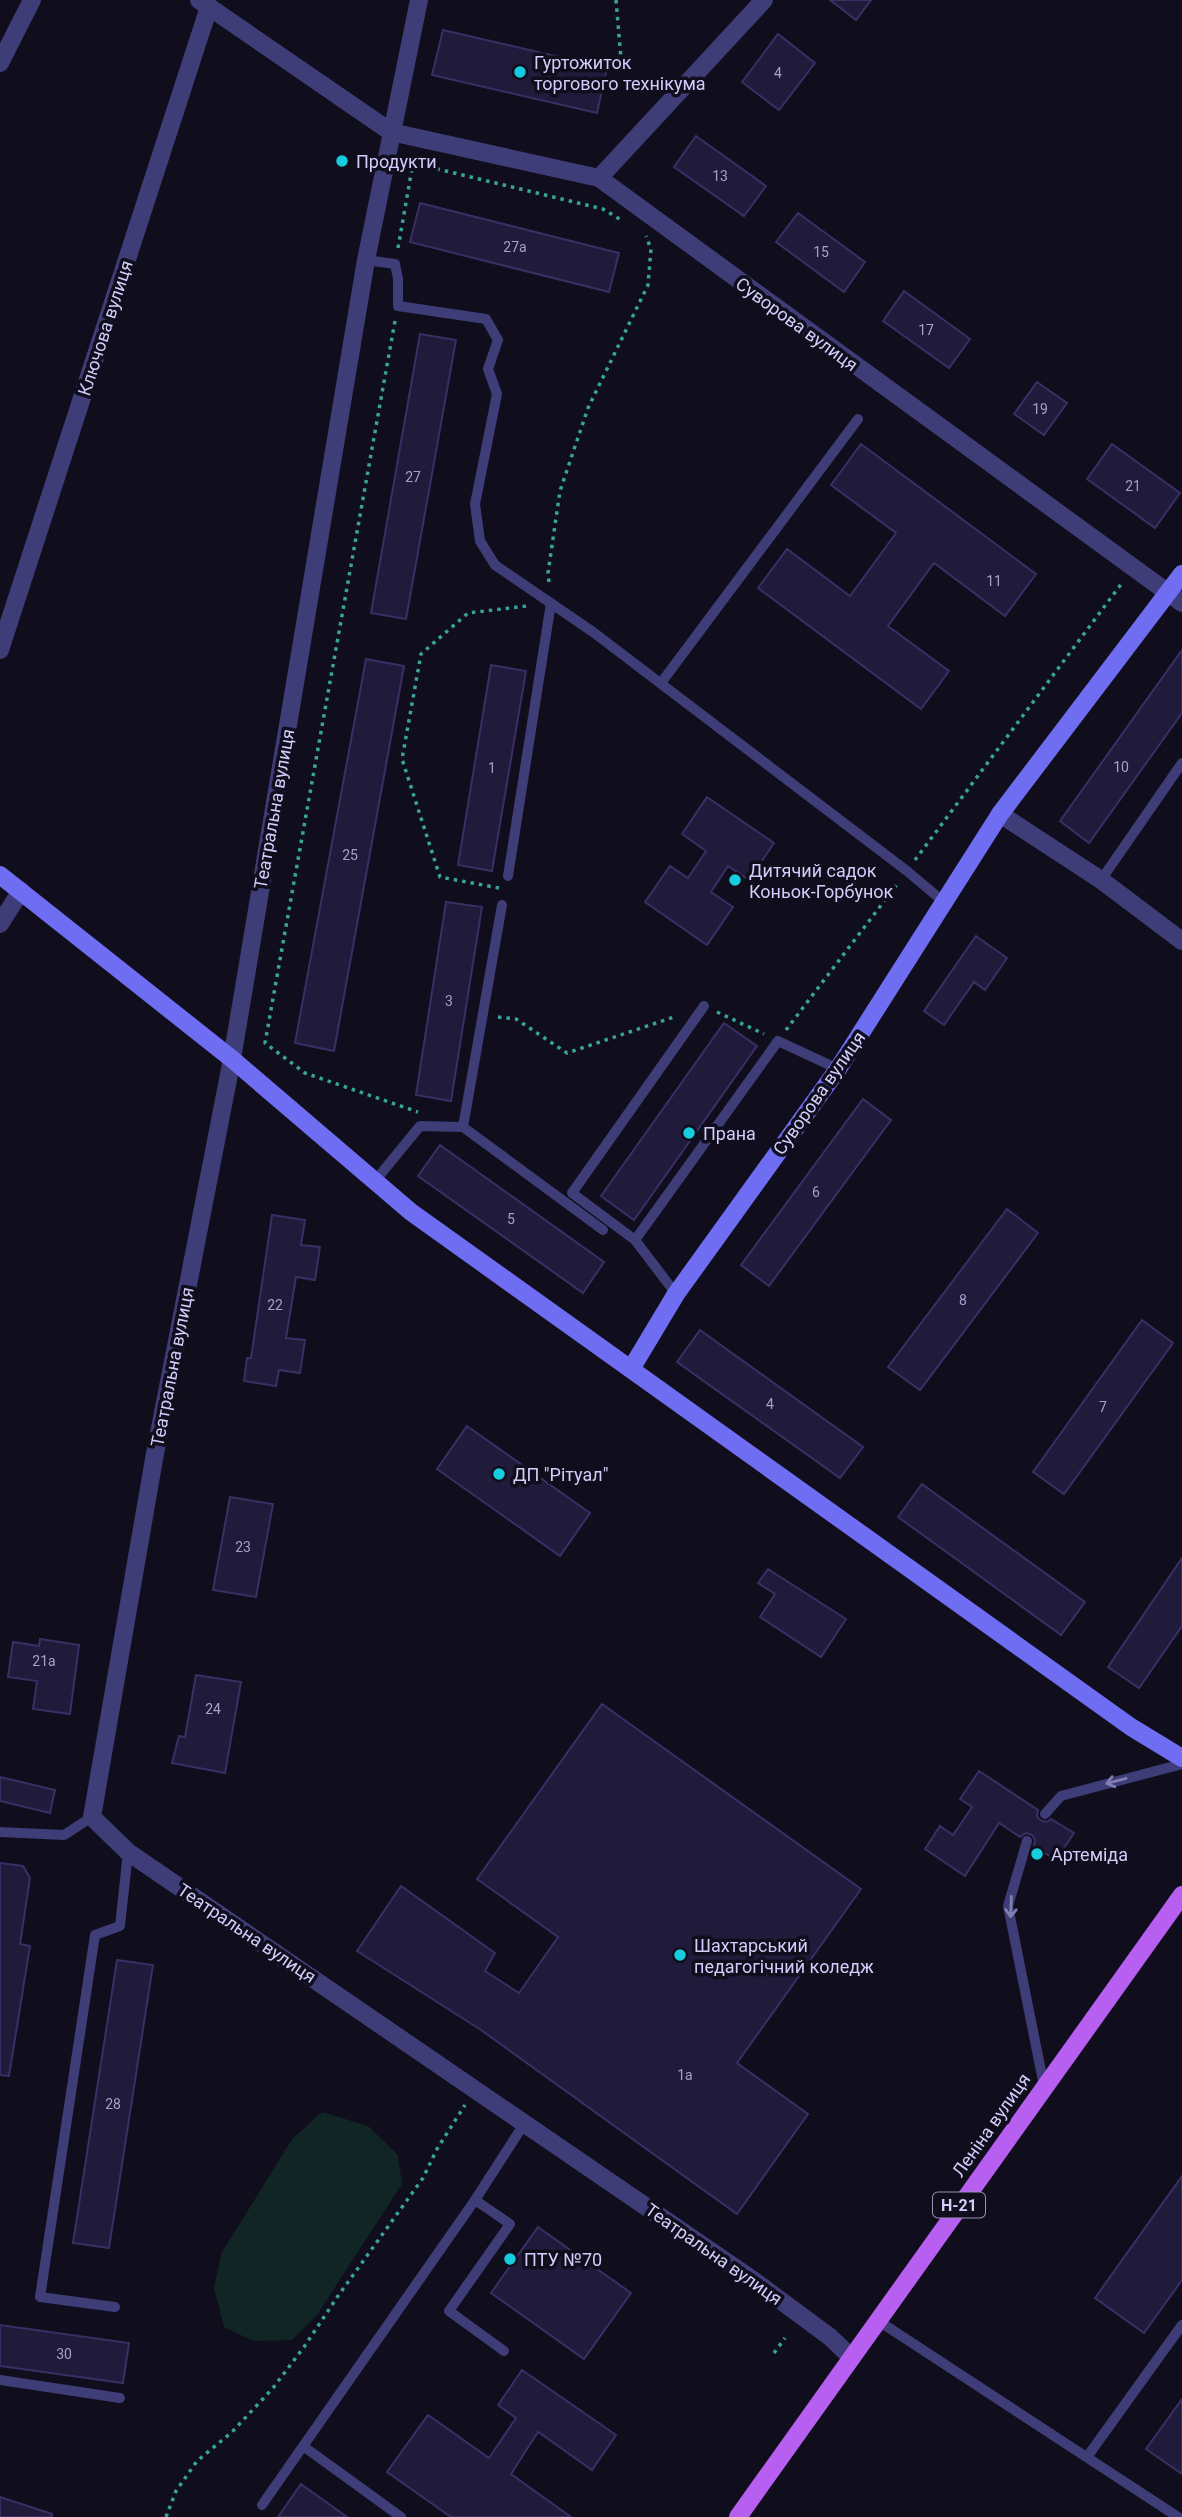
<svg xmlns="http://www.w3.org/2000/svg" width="1182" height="2517" font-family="Roboto,sans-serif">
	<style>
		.pitch { fill: #112524 }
		.building { fill: #211b3b; stroke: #392f65; stroke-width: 2 }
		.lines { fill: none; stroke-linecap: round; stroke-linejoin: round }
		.path { stroke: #38a39b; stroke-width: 3.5; stroke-dasharray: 3.5 5; stroke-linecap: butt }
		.lane { stroke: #3e3d77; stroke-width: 10 }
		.street { stroke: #3e3d77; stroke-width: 18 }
		.secondary { stroke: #6f6df1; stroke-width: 18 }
		.primary { stroke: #b75ff0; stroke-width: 18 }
		.oneway { stroke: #817eb2 }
		.poi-dot { fill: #15cdde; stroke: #100d1c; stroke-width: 2.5 }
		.labels { text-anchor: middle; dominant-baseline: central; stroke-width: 7; stroke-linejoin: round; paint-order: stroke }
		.number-label { font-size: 14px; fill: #a6a0ca }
		.shield { fill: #100d1c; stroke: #9893b7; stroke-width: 2 }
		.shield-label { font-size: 16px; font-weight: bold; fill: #d2cdfa }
		.poi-label { font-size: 18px; fill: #d2cdfa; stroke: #100d1c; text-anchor: start }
		.street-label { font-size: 18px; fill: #d2cdfa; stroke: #100d1c }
	</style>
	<rect width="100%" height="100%" fill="#100d1c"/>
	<path class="pitch" d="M322,2112L368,2126L398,2155L402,2184L317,2315L292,2340L253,2341L224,2327L214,2288L221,2254L292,2139Z"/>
	<path class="building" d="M830,0H871L856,20Z
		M443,30L607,68L597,113L432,75Z
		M778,34L815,63L779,110L742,82Z
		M696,136L766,186L744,216L674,167Z
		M420,203L619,253L609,292L410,242Z
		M798,213L865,262L844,292L776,242Z
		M904,291L970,339L949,368L883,321Z
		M420,334L456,340L406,619L371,613Z
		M1037,382L1067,403L1044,435L1014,414Z
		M861,444L1036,574L1005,616L934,563L888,626L949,671L921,709L758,588L787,549L850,596L896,533L831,485Z
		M1112,444L1180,493L1155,528L1087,479Z
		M1182,650V713L1089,843L1060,821Z
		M366,659L404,666L334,1051L295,1043Z
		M491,665L526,671L492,871L458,865Z
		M707,797L774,843L749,880L728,866L711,892L733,907L707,945L645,902L670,866L688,878L706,851L682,834Z
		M446,902L482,907L451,1101L416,1095Z
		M976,936L1007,958L985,990L974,982L944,1025L924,1011Z
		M724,1023L757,1046L634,1220L601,1196Z
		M863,1099L891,1120L769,1286L741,1265Z
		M440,1145L604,1262L583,1293L418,1176Z
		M1007,1209L1038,1233L920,1390L888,1367Z
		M272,1215L305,1220L301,1245L320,1247L315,1280L296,1277L286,1338L305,1340L300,1373L279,1370L276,1386L244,1381L247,1358H251Z
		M1142,1320L1173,1343L1064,1494L1033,1472Z
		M700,1330L863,1447L840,1478L677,1362Z
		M467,1426L590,1513L560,1556L437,1469Z
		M922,1484L1085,1602L1061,1635L898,1517Z
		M230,1497L273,1504L256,1597L213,1590Z
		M1182,1558V1626L1139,1688L1108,1667Z
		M768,1569L846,1619L821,1657L760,1617L775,1594L758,1583Z
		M40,1639L79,1645L70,1714L33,1709L37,1681L8,1677L13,1642L39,1646Z
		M196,1675L241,1682L225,1773L172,1763L179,1736L185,1737Z
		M602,1704L861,1889L737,2063L808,2114L737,2214L481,2030L357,1951L401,1886L495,1953L485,1971L519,1993L558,1937L477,1879Z
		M979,1771L1038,1810L1037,1816L1040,1820L1047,1822L1051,1819L1074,1833L1056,1860L1034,1846L1035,1840L1032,1835L1026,1833L1020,1837L999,1823L965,1876L925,1849L940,1826L953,1835L972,1807L960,1799Z
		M0,1777L55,1790L50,1813L0,1801Z
		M0,1863L23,1866L30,1878L20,1944L30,1946L9,2076L0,2075Z
		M117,1960L153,1965L109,2248L73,2243Z
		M1182,2176V2280L1144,2333L1095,2298Z
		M538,2227L631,2293L584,2359L491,2293Z
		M0,2325L129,2343L123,2383L0,2366Z
		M522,2370L616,2435L592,2470L538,2432L511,2474L571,2517H451L387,2472L428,2415L489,2458L516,2418L498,2405Z
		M1182,2399V2474L1146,2449Z
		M301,2484L347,2517H278Z
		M0,2497L52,2514V2517H0Z"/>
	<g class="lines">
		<path class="path" d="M616,0L621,59
			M398,248L413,163L603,209L621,220
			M395,321L265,1043L305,1073L418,1112
			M549,582L548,573L560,491L588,408L648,285L651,249L646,236
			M915,860L1122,583
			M499,888L440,877L402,759L421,654L468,613L527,606
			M717,1012L764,1034
			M498,1017L516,1019L567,1053L677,1016
			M786,1030L898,883
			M774,2353L785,2338
			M166,2517L176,2491L197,2461L232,2432L273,2388L304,2347L338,2296L423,2178L437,2149L465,2105"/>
		<path class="lane" d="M366,260L395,264L398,279V306L486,319L498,340L488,369L497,394L475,504L480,541L495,565L593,632L907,871L945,903
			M661,683L858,419
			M508,876L551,603
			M1101,880L1182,763
			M502,905L463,1127L603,1230
			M375,1181L420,1126L463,1127
			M635,1240L572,1193L704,1006
			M676,1294L635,1240L778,1041L838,1069
			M1045,1814L1061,1796L1182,1764
			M0,1832L64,1835L92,1817
			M1027,1841L1008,1906L1044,2086
			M475,2200L510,2224L449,2311L504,2351
			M115,2307L40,2297L95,1935L120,1926L128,1852
			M877,2320L1178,2517
			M0,2380L120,2398
			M303,2446L401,2517
			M1087,2457L1182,2325
			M262,2505L475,2200L524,2124"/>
		<path class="street" d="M199,0L391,132L599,178L1182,603
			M419,0L366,260L232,1059L154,1459L92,1817L128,1852L753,2280L830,2337L851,2357
			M0,63L32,0
			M599,178L764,0
			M0,650L209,7
			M1000,814L1101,880L1182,941
			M0,924L21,891"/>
		<path class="secondary" d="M0,875L232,1059L411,1212L1131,1727L1182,1758
			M631,1369L676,1294L838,1069L1000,814L1182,574"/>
		<path class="primary" d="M738,2517L1182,1895"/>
	</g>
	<defs><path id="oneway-shaft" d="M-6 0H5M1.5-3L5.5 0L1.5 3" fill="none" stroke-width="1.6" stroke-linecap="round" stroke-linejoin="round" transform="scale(1.75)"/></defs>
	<g class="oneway">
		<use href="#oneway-shaft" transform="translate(1116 1781) rotate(165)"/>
		<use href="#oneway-shaft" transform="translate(1011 1907) rotate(92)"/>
	</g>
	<g class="poi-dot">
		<circle cx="520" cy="72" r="7"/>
		<circle cx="342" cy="161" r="7"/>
		<circle cx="735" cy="880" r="7"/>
		<circle cx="689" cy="1133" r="7"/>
		<circle cx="499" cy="1474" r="7"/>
		<circle cx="1037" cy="1854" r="7"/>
		<circle cx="680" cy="1955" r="7"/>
		<circle cx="510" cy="2259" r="7"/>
	</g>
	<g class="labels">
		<g class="number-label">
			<text x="778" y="73">4</text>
			<text x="720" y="176">13</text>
			<text x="515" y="247">27а</text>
			<text x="821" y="252">15</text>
			<text x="926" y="330">17</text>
			<text x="1040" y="409">19</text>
			<text x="413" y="477">27</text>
			<text x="1133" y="486">21</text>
			<text x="994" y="581">11</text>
			<text x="1121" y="767">10</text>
			<text x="492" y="768">1</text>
			<text x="350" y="855">25</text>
			<text x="449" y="1001">3</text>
			<text x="816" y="1192">6</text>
			<text x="511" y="1219">5</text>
			<text x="963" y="1300">8</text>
			<text x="275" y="1305">22</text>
			<text x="770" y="1404">4</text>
			<text x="1103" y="1407">7</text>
			<text x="243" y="1547">23</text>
			<text x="44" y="1661">21а</text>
			<text x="213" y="1709">24</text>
			<text x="685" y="2075">1а</text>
			<text x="113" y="2104">28</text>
			<text x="64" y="2354">30</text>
		</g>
		<rect class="shield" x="933" y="2192.5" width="52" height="25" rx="5"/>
		<g class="shield-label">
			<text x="959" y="2205">Н-21</text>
		</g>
		<g class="poi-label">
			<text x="534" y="62">Гуртожиток<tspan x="534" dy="21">торгового технікума</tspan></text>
			<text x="356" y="161">Продукти</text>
			<text x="749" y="870">Дитячий садок<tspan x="749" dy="21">Коньок-Горбунок</tspan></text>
			<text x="703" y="1133">Прана</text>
			<text x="513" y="1474">ДП "Рітуал"</text>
			<text x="1051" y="1854">Артеміда</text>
			<text x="694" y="1945">Шахтарський<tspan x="694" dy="21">педагогічний коледж</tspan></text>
			<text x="524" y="2259">ПТУ №70</text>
		</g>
		<g class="street-label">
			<text transform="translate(797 324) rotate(36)">Суворова вулиця</text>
			<text transform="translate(105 328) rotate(-72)">Ключова вулиця</text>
			<text transform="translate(274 809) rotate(-80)">Театральна вулиця</text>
			<text transform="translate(819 1093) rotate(-55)">Суворова вулиця</text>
			<text transform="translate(172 1367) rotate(-79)">Театральна вулиця</text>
			<text transform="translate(247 1933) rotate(34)">Театральна вулиця</text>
			<text transform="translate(991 2125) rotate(-55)">Леніна вулиця</text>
			<text transform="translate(714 2254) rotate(35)">Театральна вулиця</text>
		</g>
	</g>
</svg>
